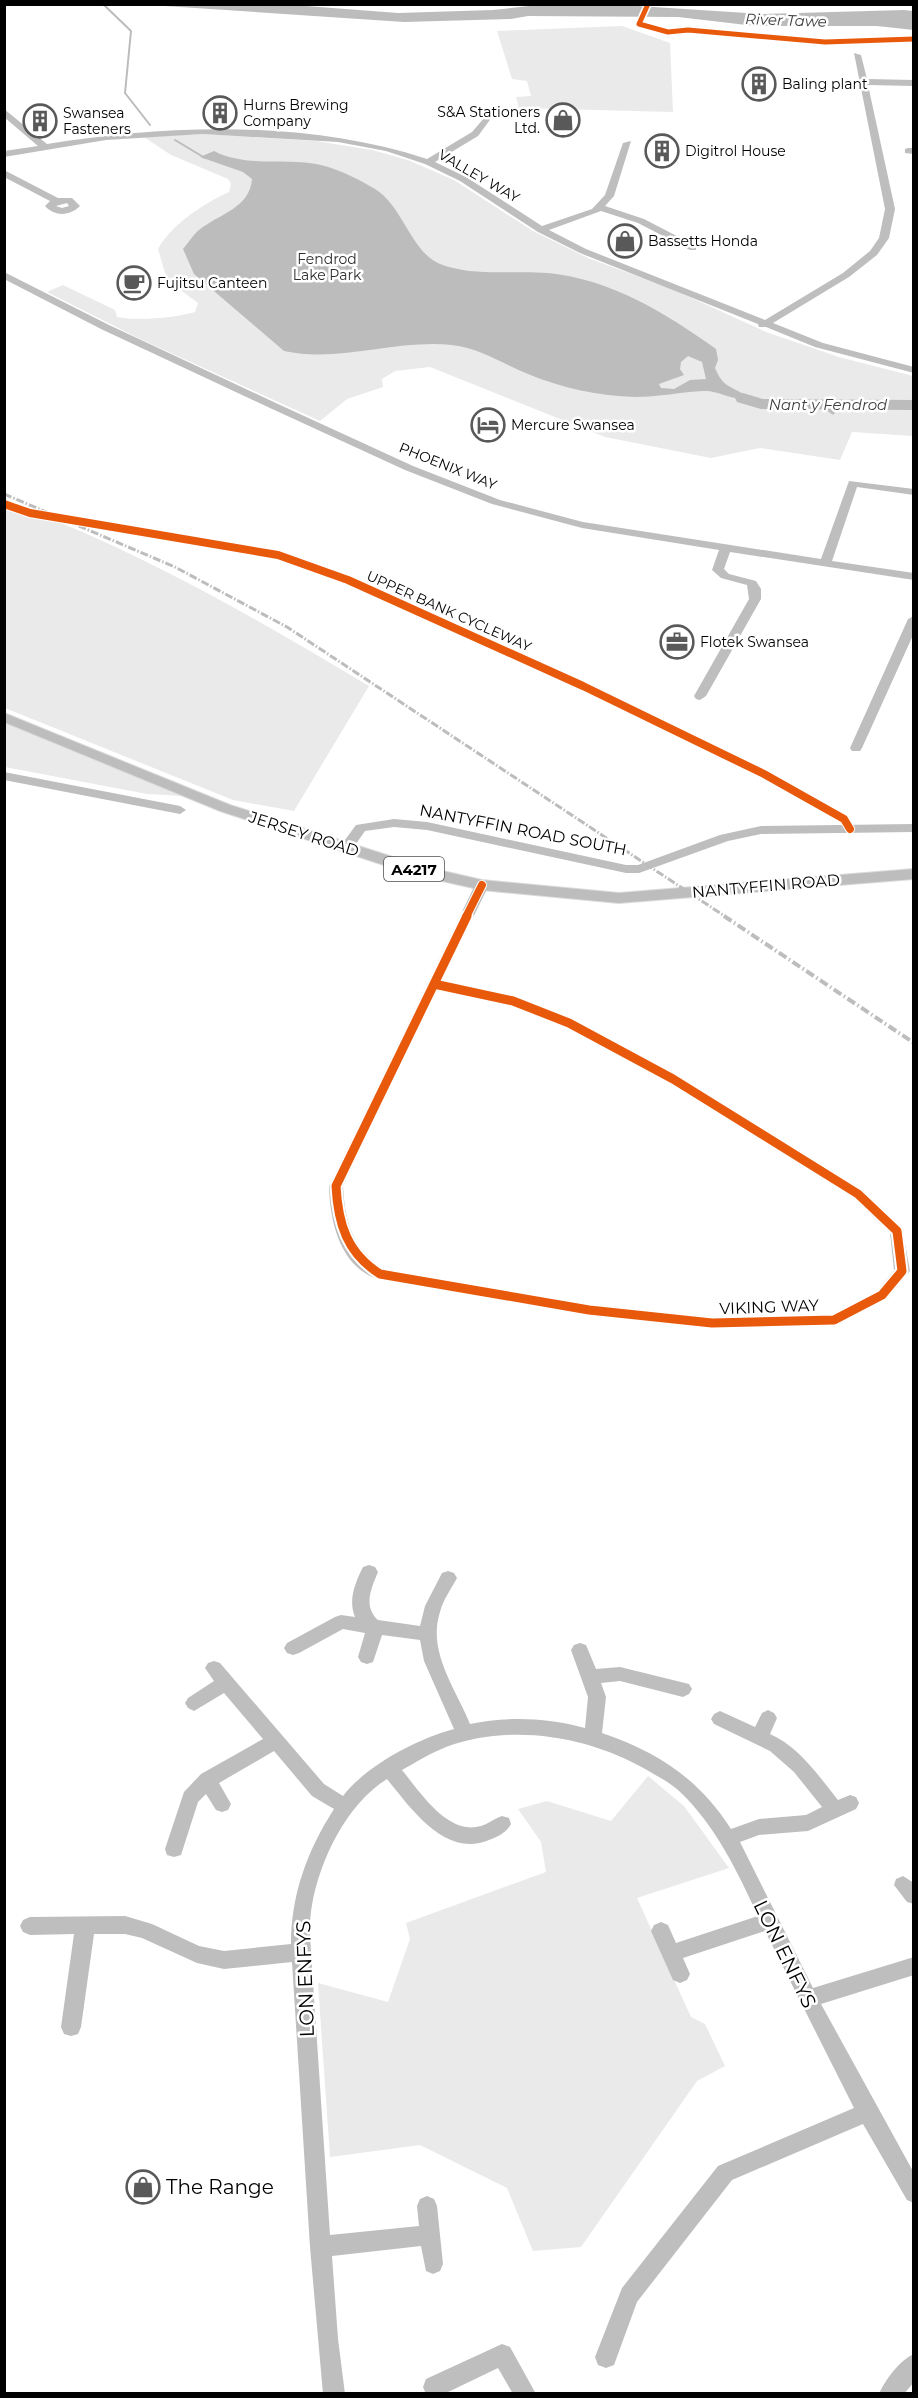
<svg xmlns="http://www.w3.org/2000/svg" width="918" height="2398" font-family="Montserrat,sans-serif">
	<style>
		.green { fill: #eaeaea }
		.water { fill: #bcbcbc; fill-rule: evenodd }
		.lines { fill: none; stroke-linecap: round; stroke-linejoin: round }
		.stream-far1 { stroke: #bcbcbc; stroke-width: 2 }
		.stream { stroke: #bcbcbc; stroke-width: 3 }
		.river { fill: #bcbcbc; fill-rule: evenodd }
		.major-casing { stroke: #dbdbdb; stroke-width: 2 }
		.minor { fill: #bebebe; fill-rule: evenodd }
		.major { fill: #bdbdbd; fill-rule: evenodd }
		.rail-far1 { stroke: #bdbdbd; stroke-width: 3; stroke-dasharray: 8 2 1.5 2; stroke-linecap: butt }
		.rail { stroke: #bdbdbd; stroke-width: 4; stroke-dasharray: 9 3 1.5 3; stroke-linecap: butt }
		.cycleway-far2-casing { stroke: #fff; stroke-width: 8 }
		.cycleway-far1-casing { stroke: #fff; stroke-width: 10 }
		.cycleway-casing { stroke: #fff; stroke-width: 13 }
		.cycleway-far2 { stroke: #e8590c; stroke-width: 5 }
		.cycleway-far1 { stroke: #e8590c; stroke-width: 8 }
		.cycleway { stroke: #e8590c; stroke-width: 9 }
		.labels { text-anchor: middle; dominant-baseline: central; stroke-width: 5; stroke-linejoin: round; paint-order: stroke }
		.far-poi-label { font-size: 14px; fill: #000; stroke: #fff; text-anchor: start }
		.far-street-label { font-size: 14px; fill: #000; stroke: #fff }
		.far-park-label { font-size: 14px; fill: #2f2f2f; stroke: #fff }
		.far-water-label { font-size: 15px; font-style: italic; fill: #404040; stroke: #fff }
		.shield { fill: #fff; stroke: #4c4c4c; stroke-width: 1.5 }
		.shield-label { font-size: 15px; font-weight: bold; fill: #000 }
		.street-label { font-size: 16px; fill: #000; stroke: #fff }
		.near-street-label { font-size: 20px; fill: #000; stroke: #fff }
		.near-poi-label { font-size: 20px; fill: #000; stroke: #fff; text-anchor: start }
	</style>
	<rect width="100%" height="100%" fill="#fff"/>
	<path class="green" d="M622,26L670,43L673,112L519,108L516,97L531,96L527,81L512,79L497,31Z
		M204,134L316,141L372,150L408,160L454,180L533,231L588,258L672,289L766,332L839,357L913,376V436L852,432L840,460L760,448L711,458L605,437L430,367L395,371L382,379L383,387L347,399L320,421L140,339L47,292L63,285L115,310L117,317C137,321 175,318 195,312L198,303L167,280L158,249C172,224 203,204 229,192L231,184L228,179L171,155L144,137Z
		M4,501C133,547 252,616 369,686L294,811L233,800L5,708Z
		M4,721L183,796L147,794L5,767Z
		M648,1776L684,1806L729,1868L637,1898L691,2017L705,2024L725,2066L697,2081L581,2247L533,2251L507,2188L420,2145L330,2157L318,1983L388,2002L410,1939L406,1923L546,1872L541,1842L518,1809L547,1801L611,1821Z"/>
	<path class="water" d="M280,4L398,13L493,10L539,5L607,4L762,14L904,10L913,11L914,30L877,26H755L678,17L528,16L511,19L404,22L150,5Z
		M214,151C249,169 288,156 325,166C342,171 360,180 375,189C403,206 411,252 440,264C473,277 513,270 548,273C610,279 666,313 716,349L718,360L715,368C723,387 729,385 745,395L743,398C731,400 717,390 704,391C681,392 659,397 635,397C600,396 561,388 528,374C503,364 480,348 452,345C396,339 340,363 284,351L194,274L183,249C188,243 193,235 199,230C219,214 250,208 252,179L243,172L200,157ZM688,356L702,362L706,379L690,380L674,389L661,388L659,384L684,375L680,369L681,362Z"/>
	<g class="lines">
		<path class="stream-far1" d="M103,4L131,31L125,93L150,125
			M175,140L205,158"/>
		<path class="stream" d="M822,405L833,413"/>
		<path class="river" d="M743,393L763,399L914,400V410L761,409L737,402L735,398L737,394Z"/>
		<g class="major-casing">
			<path id="major" d="M4,713L230,805L421,866L482,880L619,893L914,869V879L619,903L482,890L411,874L220,811L4,722Z"/>
		</g>
		<path class="minor" d="M854,53L861,55L867,79L914,80V86L868,85L895,209L889,238L877,255L849,277L773,323L823,343L914,367V373L815,347L766,327H759L758,324L580,253L538,232L460,181L425,164L386,151L338,142L203,134L106,140L4,157V151L38,146L4,117V109L47,144C170,124 307,120 427,159L472,132L491,110L495,113L478,136L435,162L466,177L542,226L592,209L605,195L623,143L631,141L614,196L605,206L644,219L696,246V250H690L638,223L601,211L549,230L586,249L765,320L843,273L870,251L879,238L885,209Z
			M908,148H914V154L905,153V149Z
			M4,170L58,198H72L80,206C70,216 55,217 45,206L50,201L4,177ZM67,203L69,206L62,208L56,206Z
			M4,272L109,325L278,404L413,466L500,500L583,522L821,559L849,481L914,489V495L857,487L832,561L914,573V580L730,552L724,569L729,574L756,581L761,589V599L706,696L700,700L696,699L694,696L749,599L747,585L721,578L712,570L719,550L582,528L492,504L405,470L270,408L101,329L4,279Z
			M914,616V633L862,748L860,751H852L850,748L908,619Z
			M4,772L180,806L186,810L180,814L4,780Z
			M394,819L427,822L626,865H638L720,835L761,826L914,824V832L761,834L728,841L639,873H626L427,830L394,827L365,831L351,851L346,852L339,848L356,825Z
			M482,881L489,885L442,981L518,998L574,1020L678,1076L863,1190L902,1227L910,1271L887,1299L834,1326L712,1329L589,1316L380,1280C340,1268 330,1222 329,1186L475,885ZM438,989L510,1005L564,1026L668,1082L853,1198L890,1233L894,1270L877,1291L832,1314L712,1317L589,1304L384,1269C352,1249 345,1221 343,1186Z
			M369,1565L375,1567L378,1572C371,1589 363,1606 378,1620L420,1626L425,1606L442,1573L448,1571L454,1573L457,1578C451,1589 443,1600 440,1612C427,1652 456,1689 470,1724C507,1716 548,1718 585,1728L588,1697L571,1650L574,1645L580,1643L586,1645L596,1669L620,1667L689,1684L692,1689L689,1694L683,1697L620,1681L601,1683L606,1697L602,1733C658,1752 699,1779 731,1829L759,1819L806,1815L822,1807L794,1772L770,1751L714,1724L711,1719L714,1714L720,1711L755,1727L762,1713L768,1710L774,1713L777,1718L770,1734C799,1747 818,1775 838,1800L850,1795L856,1797L859,1803L856,1809L808,1831L759,1835L740,1842L813,1988L914,1957V1975L821,2004L914,2173V2203L907,2200L863,2124L732,2180L637,2302L614,2365L606,2368L598,2365L595,2357L622,2288L718,2166L854,2108L765,1931L683,1958L690,1974L687,1980L680,1983L673,1980L651,1931L654,1925L661,1922L668,1925L676,1943L758,1916C737,1871 715,1824 678,1790C669,1782 657,1776 647,1770C588,1736 511,1723 446,1747C431,1753 416,1762 402,1770C420,1792 448,1836 481,1826C488,1824 495,1818 502,1816L509,1818L511,1824C507,1832 498,1837 489,1840C445,1859 410,1807 387,1779C347,1804 320,1859 312,1905C309,1920 310,1936 311,1952L330,2235L419,2226L417,2206L420,2199L427,2196L434,2199L437,2206L443,2264L440,2271L433,2274L426,2271L421,2246L332,2256L338,2339L345,2394H323L310,2247L292,1962L224,1969L197,1963L142,1938L125,1934H94L81,2027L78,2034L71,2036L64,2034L61,2027L74,1934L30,1935L23,1932L20,1926L23,1920L30,1917L125,1916L152,1924L199,1946L224,1951L291,1944C291,1895 307,1851 334,1809L312,1796L274,1751L219,1783L231,1804L228,1810L222,1812L216,1810L206,1794L198,1802L181,1855L174,1857L167,1855L165,1849L184,1792L201,1774L263,1739L224,1693L194,1711L188,1708L185,1703L188,1698L214,1681L205,1668L208,1663L214,1661L220,1663L324,1784L343,1796C367,1765 417,1739 454,1729L424,1661L420,1640L382,1635L373,1662L367,1664L361,1662L358,1657L365,1633L343,1629L299,1653L293,1655L287,1653L284,1648L287,1643L335,1617L341,1615L355,1617C348,1600 355,1583 363,1567Z
			M903,1876L914,1883V1904L907,1902L894,1885L896,1879Z
			M502,2344L510,2347L536,2394H513L498,2368L444,2394H426L423,2387L426,2379Z
			M914,2354V2382L904,2394H879C885,2380 900,2360 914,2354Z"/>
		<use href="#major" class="major"/>
		<path class="rail-far1" d="M4,494L175,567L287,627L726,917"/>
		<path class="rail" d="M724,916L914,1043"/>
		<g class="cycleway-far2-casing">
			<path id="cycleway-far2" d="M648,4L639,24L668,32L688,30L825,42L914,39"/>
		</g>
		<g class="cycleway-far1-casing">
			<path id="cycleway-far1" d="M4,504L30,513L278,555L348,580L583,686L764,774L844,819L850,829
				M466,917L482,885"/>
		</g>
		<g class="cycleway-casing">
			<path id="cycleway" d="M434,984L513,1001L569,1023L673,1079L858,1194L897,1231L902,1271L882,1295L834,1320L712,1323L589,1310L380,1274C347,1253 338,1224 336,1186L467,916"/>
		</g>
		<use href="#cycleway-far2" class="cycleway-far2"/>
		<use href="#cycleway-far1" class="cycleway-far1"/>
		<use href="#cycleway" class="cycleway"/>
	</g>
	<defs>
		<g id="building-ring" transform="scale(1.725)"><circle r="9.5" fill="#fff" stroke="#595959" stroke-width="1.5"/><path d="M-4-6H4V6H1V3H-1V6H-4ZM-2.5-4.3h1.7v1.8h-1.7ZM.8-4.3h1.7v1.8H.8ZM-2.5-1h1.7V.8h-1.7ZM.8-1h1.7V.8H.8Z" fill="#595959"/></g>
		<g id="shop-ring" transform="scale(1.725)"><circle r="9.5" fill="#fff" stroke="#595959" stroke-width="1.5"/><path d="M-5-2.5h2.3a2.7 3.5 0 0 1 5.4 0H5L5.5 6h-11ZM-1.5-2.5h3a1.5 2.3 0 0 0-3 0Z" fill="#595959"/></g>
		<g id="cafe-ring" transform="scale(1.725)"><circle r="9.5" fill="#fff" stroke="#595959" stroke-width="1.5"/><path d="M-5.5-4.5H6V0H3Q3 3.5 0 3.5H-2.5Q-5.5 3.5-5.5 0ZM3-3.2v2h1.7v-2ZM-6 4.5H4V6H-6Z" fill="#595959"/></g>
		<g id="hotel-ring" transform="scale(1.725)"><circle r="9.5" fill="#fff" stroke="#595959" stroke-width="1.5"/><path d="M-6-4.5h1.5V1H6V5H4.5V3h-9V5H-6ZM-4 0a1.8 1.8 0 1 1 3.6 0ZM.5 0V-2.5h3Q6-2.5 6 0Z" fill="#595959"/></g>
		<g id="office-ring" transform="scale(1.725)"><circle r="9.5" fill="#fff" stroke="#595959" stroke-width="1.5"/><path d="M-6-3h4V-5.5h4V-3h4V5H-6ZM-1-4.5V-3h2v-1.5ZM-6 0V1H6V0Z" fill="#595959"/></g>
	</defs>
	<g fill-rule="evenodd">
		<use href="#building-ring" x="759" y="84"/>
		<use href="#building-ring" x="220" y="113"/>
		<use href="#shop-ring" x="563" y="120"/>
		<use href="#building-ring" x="40" y="121"/>
		<use href="#building-ring" x="662" y="151"/>
		<use href="#shop-ring" x="625" y="241"/>
		<use href="#cafe-ring" x="134" y="283"/>
		<use href="#hotel-ring" x="488" y="425"/>
		<use href="#office-ring" x="677" y="642"/>
		<use href="#shop-ring" x="143" y="2187"/>
	</g>
	<g class="labels">
		<g class="far-poi-label">
			<text x="782" y="84">Baling plant</text>
			<text x="243" y="105">Hurns Brewing<tspan x="243" dy="16">Company</tspan></text>
			<text x="540" y="112" text-anchor="end">S&amp;A Stationers<tspan x="540" dy="16">Ltd.</tspan></text>
			<text x="63" y="113">Swansea<tspan x="63" dy="16">Fasteners</tspan></text>
			<text x="685" y="151">Digitrol House</text>
			<text x="648" y="241">Bassetts Honda</text>
			<text x="157" y="283">Fujitsu Canteen</text>
			<text x="511" y="425">Mercure Swansea</text>
			<text x="700" y="642">Flotek Swansea</text>
		</g>
		<g class="far-street-label">
			<text transform="translate(479 176) rotate(30)">VALLEY WAY</text>
			<text transform="translate(448 466) rotate(22)">PHOENIX WAY</text>
			<text transform="translate(449 611) rotate(24)">UPPER BANK CYCLEWAY</text>
		</g>
		<g class="far-park-label">
			<text x="327" y="259">Fendrod<tspan x="327" dy="16">Lake Park</tspan></text>
		</g>
		<g class="far-water-label">
			<text transform="translate(786 20) rotate(2)">River Tawe</text>
			<text x="828" y="404">Nant y Fendrod</text>
		</g>
		<rect class="shield" x="384" y="857" width="60" height="24" rx="4.5"/>
		<g class="shield-label">
			<text x="414" y="869">A4217</text>
		</g>
		<g class="street-label">
			<text transform="translate(523 830) rotate(11)">NANTYFFIN ROAD SOUTH</text>
			<text transform="translate(304 834) rotate(18)">JERSEY ROAD</text>
			<text transform="translate(766 886) rotate(-5)">NANTYFFIN ROAD</text>
			<text transform="translate(769 1307) rotate(-2)">VIKING WAY</text>
		</g>
		<g class="near-street-label">
			<text transform="translate(785 1954) rotate(64)">LON ENFYS</text>
			<text transform="translate(305 1979) rotate(-92)">LON ENFYS</text>
		</g>
		<g class="near-poi-label">
			<text x="166" y="2187">The Range</text>
		</g>
	</g>
	<rect width="918" height="2398" fill="none" stroke="#000000" stroke-width="12"/>
</svg>
